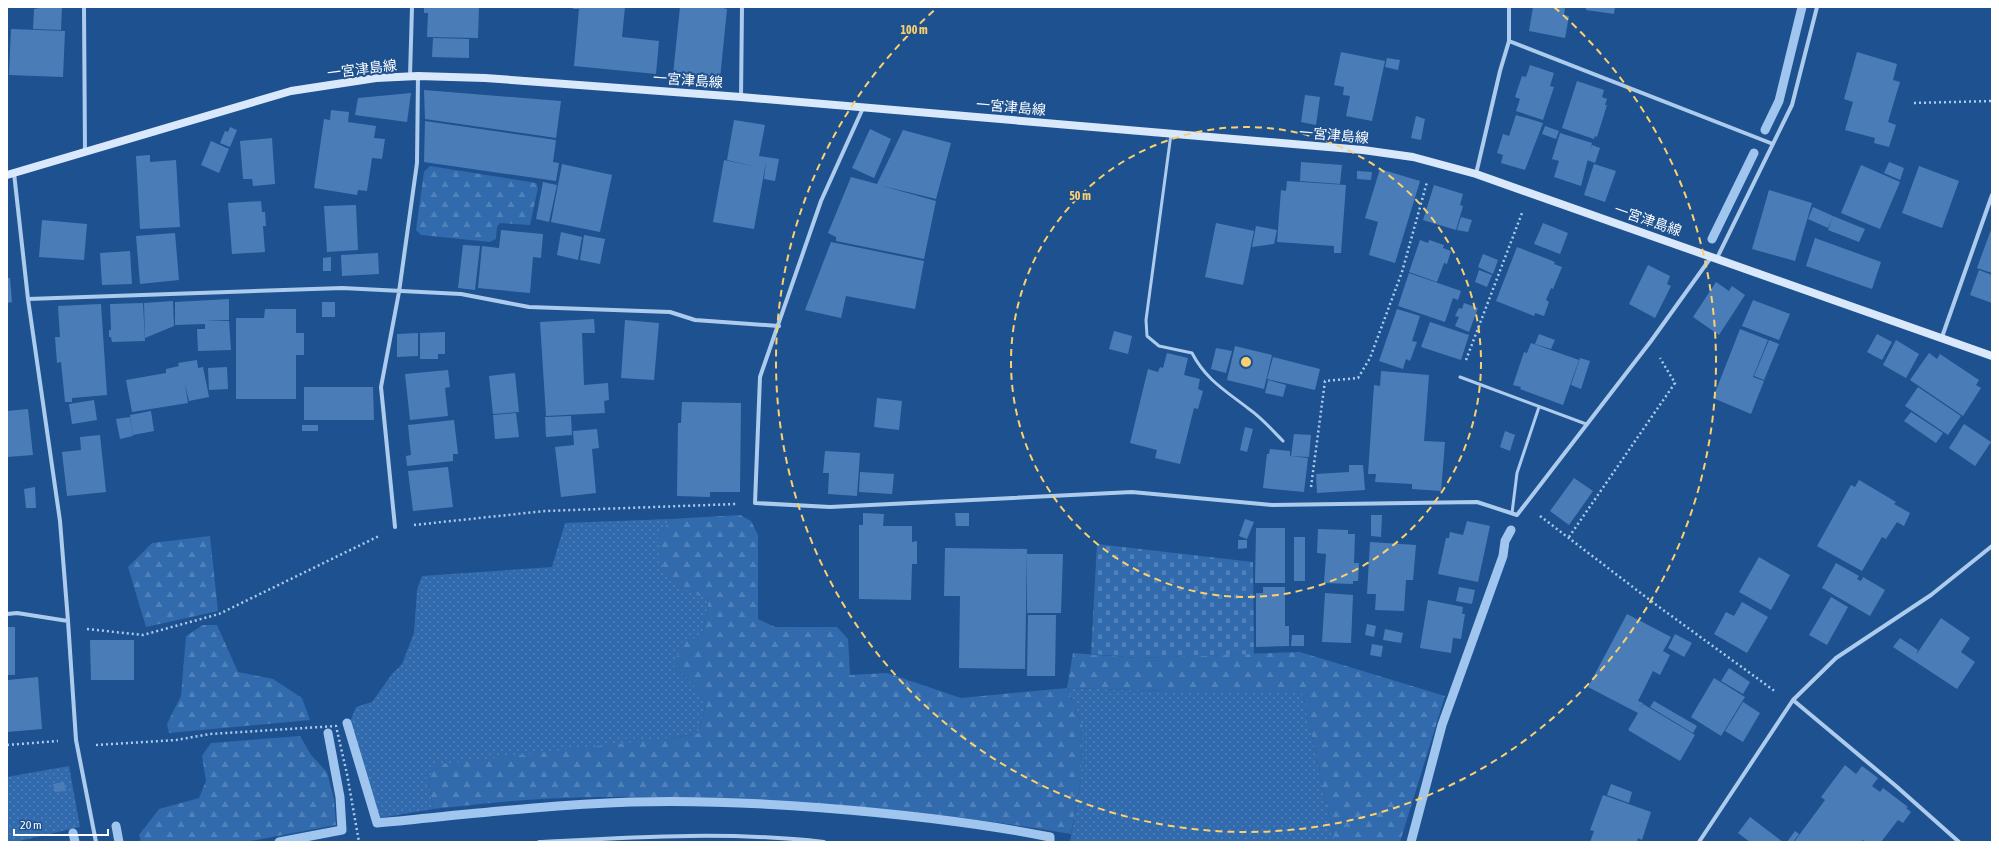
<svg xmlns="http://www.w3.org/2000/svg" width="1999" height="849" font-family="'Asap Condensed','Noto Sans JP',sans-serif">
	<style>
		.grass { fill: url(#grass-dots) }
		.forest { fill: url(#forest-firs) }
		.cemetery { fill: url(#cemetery-stones) }
		.lines { fill: none; stroke-linecap: round; stroke-linejoin: round }
		.stream { stroke: #a0c6ef; stroke-width: 9 }
		.building { fill: #4a7db8 }
		.path { stroke: #adcbed; stroke-width: 2.5; stroke-dasharray: 2 3; stroke-linecap: butt }
		.service { stroke: #adcbed; stroke-width: 3 }
		.minor { stroke: #adcbed; stroke-width: 4 }
		.secondary { stroke: #d9e8fa; stroke-width: 8 }
		.ring { fill: none; stroke: #fcd06c; stroke-width: 2; stroke-dasharray: 7 5 }
		.labels { text-anchor: middle; dominant-baseline: central; stroke-width: 4; stroke-linejoin: round; paint-order: stroke }
		.street-label { font-size: 14px; fill: #fff; stroke: #1e518f }
		.centre { fill: #fcd06c; stroke: #1e518f; stroke-width: 2 }
		.ring-label { font-size: 12px; text-anchor: middle; font-weight: bold; fill: #fcd06c; stroke: #1e518f; stroke-width: 4; stroke-linejoin: round; paint-order: stroke }
	</style>
	<defs>
		<pattern id="grass-dots" width="8" height="8" patternUnits="userSpaceOnUse"><rect width="8" height="8" fill="#316bad"/><path d="M2 2h.1M6 6h.1" fill="none" stroke="#5081b9" stroke-width="1.8" stroke-linecap="round"/></pattern>
		<pattern id="forest-firs" width="22" height="20" patternUnits="userSpaceOnUse"><rect width="22" height="20" fill="#316bad"/><path d="M5 1l3.5 6h-7zM16 11l3.5 6h-7z" fill="#5081b9"/></pattern>
		<pattern id="cemetery-stones" width="16" height="16" patternUnits="userSpaceOnUse"><rect width="16" height="16" fill="#316bad"/><path d="M2 7V4a2 2 0 0 1 4 0v3zM10 15v-3a2 2 0 0 1 4 0v3z" fill="#5081b9"/></pattern>
	</defs>
	<rect width="100%" height="100%" fill="#1e518f"/>
	<path class="grass" d="M670,519L658,539L692,593L709,599L702,637L674,667L694,685L706,703L699,733L429,782L433,809L380,818L350,722L356,707L372,702L392,674L402,664L414,633L417,590L422,576L552,567L565,523Z
		M1067,688L1168,691H1302L1335,842H1070L1081,779L1082,725Z
		M69,766L80,827L15,842H7V777Z"/>
	<path class="forest" d="M430,166L536,183L538,188L530,225L500,223L497,227L496,239L490,242L421,235L416,230L424,172Z
		M740,515L751,521L758,535V619L775,627H837L848,639L850,675L887,673L961,698L1067,688L1073,653L1137,658L1300,652L1445,696L1400,842H1335L1302,691H1168L1067,688L1082,725L1081,779L1071,834C947,813 823,801 697,798C640,796 583,796 526,800C495,802 464,806 433,809L429,782L433,765L678,737L699,733L706,703L694,685L674,667L683,640L702,637L709,599C694,594 674,588 666,573C661,564 660,549 658,539L670,519Z
		M210,536L218,611L146,627L128,567L152,543Z
		M203,625H217L238,672L273,679L302,698L310,720L169,733L167,724L181,696L186,636Z
		M300,736L311,755L327,772L334,799L336,825L246,842H141L139,835L159,809L199,798L206,781L202,756L211,743Z"/>
	<path class="cemetery" d="M1097,544L1253,562L1254,654L1137,658L1091,654Z"/>
	<g class="lines">
		<path class="stream" d="M1765,130L1779,101L1802,7
			M1712,239L1754,153
			M347,723L377,823C461,815 546,805 631,802C695,800 760,803 824,808C900,814 975,822 1050,837V842
			M116,826L119,842
			M73,833L75,842
			M279,842L342,830L340,797L328,733
			M1411,842L1442,725L1503,556L1505,541L1511,530"/>
	</g>
	<path class="building" d="M45,7H62L61,30L33,29L34,9Z
		M424,7H479L478,38L427,37L428,13H424Z
		M573,7H625L622,37L659,41L656,74L574,66L579,9H573Z
		M680,7H720L727,9L720,79L673,74Z
		M1533,7H1565L1564,15L1569,16L1565,38L1529,31Z
		M1586,7H1615L1614,14L1586,10Z
		M11,29L65,31L63,77L9,75Z
		M433,38L469,39V58L432,57Z
		M1341,52L1385,61L1372,121L1346,116L1350,96L1343,95L1344,87L1334,85Z
		M1857,52L1897,64L1893,80L1900,82L1888,122L1896,125L1889,147L1874,143L1875,138L1845,130L1853,102L1844,99Z
		M1387,58L1400,60L1398,70L1385,67Z
		M1530,65L1554,73L1550,86L1554,87L1543,120L1516,111L1520,99L1515,97L1522,76L1526,77Z
		M1577,81L1604,90L1602,97L1607,99L1605,105H1607L1597,137L1595,136L1594,139L1562,128Z
		M424,90L561,101L556,138L425,119Z
		M411,93L407,122L355,115L358,98Z
		M1305,95L1320,97L1316,125L1301,122Z
		M331,110L349,112L348,122L376,126L374,138L385,139L382,159L372,158L367,191L358,190L357,195L314,188L324,119L330,120Z
		M1516,115L1543,123L1525,170L1501,163L1503,155L1497,153L1503,134L1509,136Z
		M1416,116L1425,119L1421,140L1411,138Z
		M734,120L765,125L759,156L779,159L775,181L764,179L766,162L754,229L713,222L724,160L757,167L727,160Z
		M425,121L556,140L553,162L559,163L556,181L424,162Z
		M1545,126L1559,131L1556,139L1542,134Z
		M230,127L237,130L230,147L220,143L225,131L228,132Z
		M870,129L891,139L874,178L852,168Z
		M903,130L951,143L936,199L879,185L936,201L924,259L836,241V237L828,233L851,177L877,184Z
		M1560,133L1592,143L1581,186L1554,177L1559,161L1552,159Z
		M272,138L275,184L253,186L252,179H243L240,141Z
		M211,141L229,149L219,173L201,165Z
		M1592,145L1600,148L1595,163L1587,160Z
		M150,155V162L176,160L180,227L140,229L136,156Z
		M1301,162L1342,165L1340,184L1300,181Z
		M1889,162L1904,168L1900,180L1884,173Z
		M562,164L612,175L600,232L551,222Z
		M1594,164L1616,171L1605,202L1584,195Z
		M1861,165L1900,182L1880,229L1841,213Z
		M1919,166L1959,181L1942,228L1902,213Z
		M1380,169L1420,181L1395,263L1369,255L1378,222L1365,218Z
		M1357,171L1372,172L1371,180L1357,179Z
		M1287,181L1346,185L1341,253H1334V246L1277,242L1281,190L1286,191Z
		M543,182L557,185L549,222L536,219Z
		M1434,185L1463,194L1460,205L1463,206L1456,230L1423,220Z
		M1769,190L1812,203L1795,261L1752,249Z
		M261,201L262,212H265L266,226H263L265,252L232,254L228,203Z
		M356,205L358,250L327,252L324,206Z
		M1813,207L1833,216L1828,228L1808,219Z
		M1833,216L1855,225L1853,231L1855,225L1865,229L1859,242L1828,230Z
		M1461,217L1472,220L1468,232L1457,230Z
		M42,220L87,224L84,260L39,257Z
		M1216,223L1254,231L1243,285L1205,277Z
		M1543,223L1568,233L1560,254L1534,244Z
		M1256,226L1277,230L1274,244L1252,247Z
		M1992,227V273L1977,268Z
		M501,230L543,234L541,258L533,257L530,293L478,288L482,246L499,248Z
		M561,232L582,237L578,260L557,255Z
		M175,233L179,280L140,284L136,236Z
		M584,235L605,239L600,264L580,260Z
		M1815,238L1881,262L1872,289L1806,266Z
		M1420,240L1428,243L1429,240L1444,245L1443,248L1451,251L1447,264L1444,263L1437,282L1409,272Z
		M831,242L924,261L915,309L846,296L841,318L805,310Z
		M463,245L480,246L475,290L458,288Z
		M1517,247L1555,262L1554,264L1562,267L1553,289L1551,288L1546,300L1549,302L1544,316L1535,313L1534,316L1496,301Z
		M130,251L132,284L102,285L100,253Z
		M378,253L379,274L342,276L341,255Z
		M1483,254L1498,260L1493,274L1478,267Z
		M331,257V271H323V258Z
		M1648,265L1670,276L1667,284L1671,286L1655,318L1629,304Z
		M1479,270L1492,275L1487,287L1475,282Z
		M1979,270L1992,275V303L1970,295Z
		M1409,273L1461,291L1458,300L1453,298L1445,322L1398,306Z
		M7,278H10L12,302L7,303Z
		M1716,282L1729,291L1732,286L1745,295L1719,335L1693,317Z
		M229,299V320L204,321H229L231,350L198,351L197,329H205V324L175,325V302Z
		M1753,300L1790,314L1779,340L1742,326Z
		M173,301L174,326L145,338L144,303Z
		M322,302H335V317H322Z
		M143,303L145,341L112,342L111,337H109V330H111L110,304Z
		M1464,303L1478,308L1469,332L1455,326L1459,317L1455,316L1459,308L1462,309Z
		M101,304L107,395L72,398V402H65L61,362L57,363L55,337H60L58,306Z
		M265,309H296V333H304V355H296V399H236V318H264Z
		M1397,309L1420,316L1412,341L1417,342L1410,361L1406,359L1403,369L1379,361Z
		M594,319L595,333H582L584,385L608,383L609,400L604,401L605,413L546,416L540,322Z
		M625,320L659,323L654,380L621,378Z
		M1430,322L1469,335L1461,360L1421,347Z
		M1740,329L1768,340L1753,377L1764,381L1751,414L1713,398Z
		M1114,331L1132,336L1128,354L1109,349Z
		M445,332V354H438V359H420V333Z
		M418,333V356L397,357V334Z
		M1539,334L1555,340L1551,349L1535,344Z
		M1877,334L1892,342L1882,360L1867,352Z
		M1769,340L1779,344L1764,380L1754,376Z
		M1896,340L1919,354L1906,378L1883,365Z
		M1531,343L1579,360L1563,405L1520,389L1521,387L1513,385L1524,352L1527,353Z
		M1235,346L1272,355L1264,389L1227,380Z
		M1216,348L1232,351L1226,373L1211,369Z
		M1167,353L1188,358L1184,375L1200,379L1198,389L1203,391L1198,409L1194,408L1180,464L1155,458L1157,450L1130,443L1148,369L1158,372L1160,367L1163,368Z
		M1929,353L1937,359L1940,354L1979,380L1976,385L1981,388L1963,416L1910,380Z
		M1273,357L1320,369L1315,390L1267,379Z
		M1580,358L1590,361L1581,389L1571,385Z
		M197,360L198,368L203,367L209,397L189,401L185,384L188,403L132,412L126,380L166,373V369L179,366L178,363Z
		M227,367L228,389L209,390L208,368Z
		M448,370L450,387L445,388L448,416L410,420L405,374Z
		M1381,371L1429,375L1424,441L1445,442L1441,491L1412,489V484L1375,482L1376,474H1368L1374,385L1380,386Z
		M515,373L519,412L493,414L489,376Z
		M1268,380L1286,385L1283,397L1265,393Z
		M304,387H373L374,420H304Z
		M1918,387L1961,416L1948,435L1905,406Z
		M877,398L902,401L899,430L874,427Z
		M94,400L97,420L72,424L69,404Z
		M682,402L741,403L740,492H710V497L677,496L678,423H681Z
		M28,409L33,455L7,457V411Z
		M151,411L154,431L133,435L130,415Z
		M1911,412L1943,433L1936,443L1904,421Z
		M516,413L519,437L495,439L493,415Z
		M571,416L572,435L546,437L545,417Z
		M130,417L133,436L120,439L116,419Z
		M454,420L458,454H453V461L407,466L406,456L411,455L408,425Z
		M1964,424L1991,442L1975,466L1949,448Z
		M302,425H318V431H302Z
		M1245,427L1253,429L1247,452L1240,450Z
		M597,429L599,448L592,449L596,493L561,497L555,447L574,445L573,431Z
		M1505,431L1515,435L1510,451L1500,447Z
		M1294,434L1311,435L1309,457L1291,456Z
		M100,435L106,492L67,496L62,452L81,450L80,437Z
		M1270,449L1290,451V456L1308,458L1304,492L1263,488L1267,454H1269Z
		M825,451L860,453L857,496L828,494L829,473H823Z
		M1349,465H1363L1365,490L1317,493L1316,474L1349,472Z
		M448,467L453,507L413,511L408,471Z
		M860,472L894,474L892,494L859,492Z
		M1574,478L1593,491L1569,525L1550,511Z
		M1859,480L1896,502L1894,504L1910,513L1904,526L1897,522L1886,539L1882,537L1862,571L1817,546L1851,485L1855,487Z
		M35,487L36,508H26L24,489Z
		M863,513L884,514L883,526H912V542L917,541V564H912L911,600L859,599V525H863Z
		M955,513H969V526H956Z
		M1371,515H1382L1381,537L1371,536Z
		M1245,519L1254,522L1247,539L1239,536Z
		M1467,521L1490,526L1478,582L1438,574L1446,538H1449L1450,532L1463,535Z
		M1256,528H1285V583H1255Z
		M1318,529L1348,530V534H1355L1354,563H1359L1358,581H1353V584L1324,583L1326,554L1317,553Z
		M1294,537H1305V581H1294Z
		M1238,540H1247V548L1238,549Z
		M1370,542L1416,545L1413,580H1406L1404,611L1375,610L1376,594H1367Z
		M945,548L1027,549L1025,669L959,668L960,596H944Z
		M1027,554H1063L1061,613H1027Z
		M1759,557L1790,575L1771,610L1739,592Z
		M1836,563L1859,576L1857,579L1861,581L1863,577L1885,590L1870,616L1822,588Z
		M1263,587H1285V626H1289V646L1256,647V593H1263Z
		M1459,587L1475,590L1472,604L1456,601Z
		M1325,593L1353,595L1351,643L1322,642Z
		M1831,597L1848,607L1827,645L1809,635Z
		M1428,600L1463,607L1462,614H1465L1461,639L1453,638L1451,653L1420,648Z
		M1742,602L1768,617L1747,653L1714,634L1726,612L1734,616Z
		M1627,614L1671,637L1663,651L1670,655L1660,675L1653,671L1638,701L1643,703L1640,709L1643,704L1695,735L1680,761L1628,730L1638,713L1588,687Z
		M1028,615H1056L1055,676H1027Z
		M1941,618L1970,638L1961,652L1975,662L1957,689L1893,647L1900,638L1918,650L1916,655Z
		M1367,624L1376,626L1374,637L1365,635Z
		M7,627H15V675H7Z
		M1385,629L1403,633L1401,643L1383,640Z
		M1675,634L1692,643L1684,657L1668,648Z
		M1292,635H1304V646H1291Z
		M90,640H134V680H91Z
		M1372,644L1383,646L1381,657L1370,655Z
		M1729,668L1750,682L1743,694L1721,681Z
		M38,677L42,729L7,732L8,680Z
		M1714,678L1745,697L1721,736L1691,717Z
		M1654,701L1697,726L1693,733L1650,707Z
		M1743,702L1760,713L1743,742L1725,731Z
		M1845,765L1856,774L1862,766L1878,778L1872,786L1880,792L1883,788L1908,807L1906,808L1911,812L1903,823L1898,820L1881,842H1866L1863,840L1861,842H1794L1825,800L1821,797Z
		M64,782L66,791L55,792L53,784Z
		M1611,784L1632,792L1629,803L1607,795Z
		M1603,795L1651,812L1642,840L1638,838L1637,842H1590L1594,831L1590,830Z
		M1750,817L1783,842H1750L1738,833Z
		M1795,831L1799,834L1793,842H1787Z"/>
	<g class="lines">
		<path class="path" d="M1914,103L1992,101
			M1466,360L1522,213
			M1311,487L1325,381L1358,378L1370,358L1402,272L1427,182
			M1540,516L1655,604L1776,692
			M414,525L545,511L736,504
			M1569,537L1675,383L1660,358
			M87,629L143,635L219,614L379,536
			M7,745L58,741
			M96,745L176,740L210,734L336,726L347,774L359,842"/>
		<path class="service" d="M1171,134L1146,320L1147,336L1159,346L1192,353C1206,380 1226,391 1249,409C1262,418 1272,430 1283,441
			M1460,377L1586,424
			M1512,513L1517,473L1539,407"/>
		<path class="minor" d="M84,7L85,153
			M1509,41L1773,144
			M410,76L412,7
			M741,97L742,7
			M863,108L821,201L760,377L755,503L830,507L1132,492L1272,505L1477,502L1517,515L1651,341L1712,256
			M1476,174L1500,71L1509,41V7
			M1717,258L1792,105L1817,7
			M28,299L342,288L461,294L529,307L670,312L695,320L779,326
			M1942,337L1992,195
			M395,527L381,387L399,292L417,163L418,76
			M7,614L17,613L68,621L60,521L28,299L14,173
			M68,621L76,740L96,842
			M1793,700L1896,786L1959,842
			M539,842C634,837 729,831 824,842
			M1699,842L1793,700L1836,658L1931,595L1992,546"/>
		<path class="secondary" d="M7,175L291,91L376,78L418,76L485,78L741,97L1363,150L1413,157L1476,174L1992,356"/>
	</g>
	<g class="ring">
		<circle cx="1246" cy="362" r="235"/>
		<path d="M1554 7A470 470 0 1 1 938 7"/>
	</g>
	<g class="labels">
		<g class="street-label">
			<text transform="translate(362 69) rotate(-7)">一宮津島線</text>
			<text transform="translate(688 80) rotate(4)">一宮津島線</text>
			<text transform="translate(1011 107) rotate(5)">一宮津島線</text>
			<text transform="translate(1334 135) rotate(5)">一宮津島線</text>
			<text transform="translate(1648 220) rotate(19)">一宮津島線</text>
		</g>
	</g>
	<circle cx="1246" cy="362" r="6" class="centre"/>
	<g class="ring-label">
		<text x="914" y="34">100 m</text>
		<text x="1080" y="200">50 m</text>
	</g>
	<rect width="1999" height="849" fill="none" stroke="#ffffff" stroke-width="16"/>
	<path d="M14 829v6h94v-6" fill="none" stroke="#ffffff" stroke-width="2"/>
	<text x="20" y="829" font-size="12" fill="#ffffff" stroke="#1e518f" stroke-width="3" paint-order="stroke">20 m</text>
</svg>
